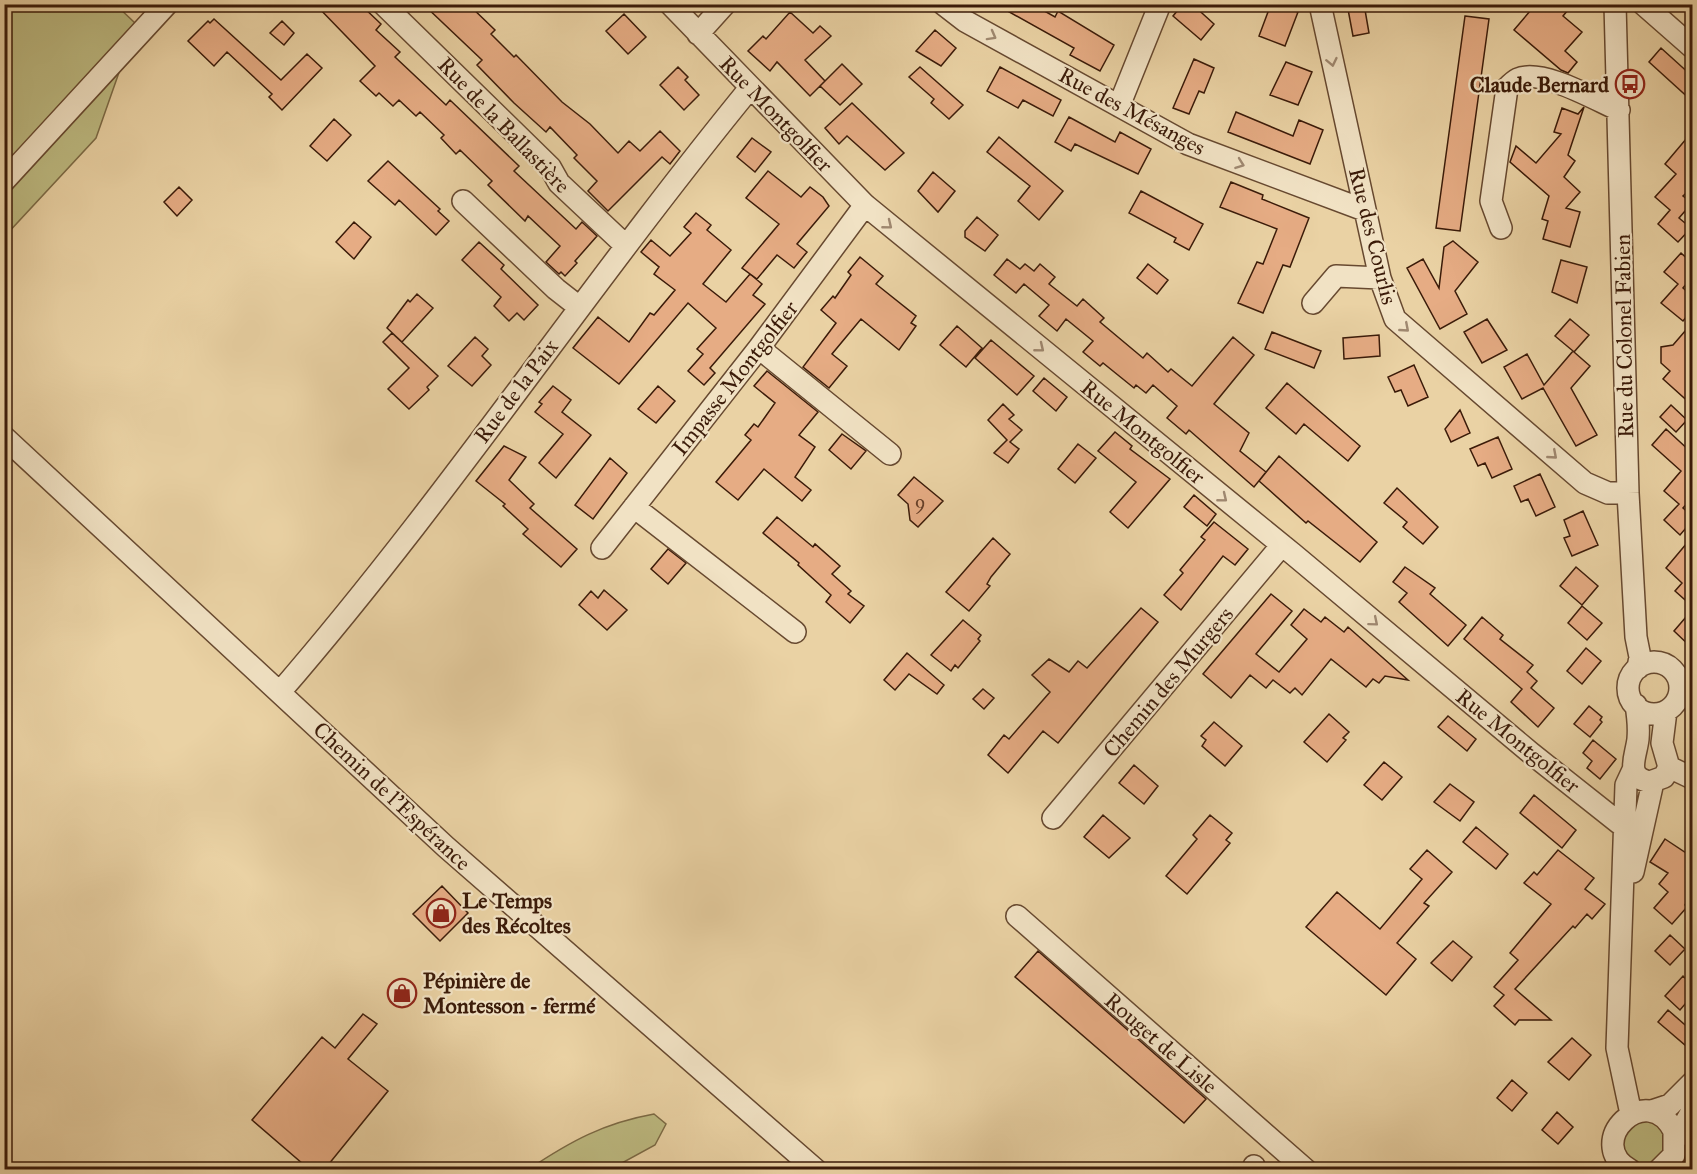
<svg xmlns="http://www.w3.org/2000/svg" width="1697" height="1174" font-family="'IM FELL Great Primer',serif">
	<style>
		.green { fill: #bdba81; stroke: #7c6a45; stroke-width: 1.5 }
		.building { fill: #e6ac84; stroke: #3b1b09; stroke-width: 1.5 }
		.lines { fill: none; stroke-linecap: round; stroke-linejoin: round }
		.minor-casing { stroke: #674930; stroke-width: 24 }
		.minor { stroke: #f1e2c4; stroke-width: 21 }
		.oneway { stroke: #9f8870 }
		.labels { text-anchor: middle; dominant-baseline: central; stroke-width: 4.5; stroke-linejoin: round; paint-order: stroke }
		.number-label { font-size: 20px; fill: #663f28 }
		.poi-label { font-size: 22px; font-weight: bold; fill: #3b1b09; stroke: #f1e2c4; text-anchor: start }
		.street-label { font-size: 22px; fill: #3b1b09; stroke: #f1e2c4 }
	</style>
	<rect width="100%" height="100%" fill="#ead2a4"/>
	<filter id="stains"><feTurbulence type="fractalNoise" baseFrequency=".00333" numOctaves="4"/><feColorMatrix values="0 0 0 0 .2 0 0 0 0 .09 0 0 0 0 .02 0 0 0 .5 -.17"/></filter>
	<radialGradient id="worn" r=".72"><stop offset=".6" stop-color="#630" stop-opacity="0"/><stop offset="1" stop-color="#630" stop-opacity=".3"/></radialGradient>
	<path class="green" d="M5,5H116L136,24L96,138L5,236Z
		M654,1114L666,1124L655,1145L611,1169H529C571,1141 604,1123 654,1114Z
		M1623 1143a22 22 0 1 1 44 0a22 22 0 1 1-44 0Z"/>
	<path class="building" d="M315,4H360L381,24L376,30L400,52L395,57L446,105L450,100L519,166L514,171L576,229L582,222L597,236L575,261L577,263L565,276L561,272L559,274L546,262L560,246L528,216L525,221L488,185L492,181L460,150L456,154L441,138L444,135L420,112L416,116L399,100L393,106L379,93L376,96L360,81L375,66Z
		M423,4H468L495,30L491,34L514,57L516,55L562,102L590,124L618,153L629,141L640,151L660,131L680,151L670,164L662,157L608,211L588,191L597,181L574,158L577,155L550,127L546,132L514,103L477,65L482,60Z
		M995,4H1032L1055,17L1058,11L1114,45L1100,71L1070,55L1074,48Z
		M1183,4H1192L1214,24L1201,40L1173,16Z
		M1271,4L1298,12L1285,46L1259,36Z
		M1347,4H1364L1369,33L1353,36Z
		M1536,4H1573L1563,16L1582,32L1565,51L1577,62L1568,73L1561,70L1514,30Z
		M790,12L813,33L820,26L831,36L805,60L825,81L810,96L777,62L770,71L748,51L763,36L766,39Z
		M624,14L646,37L628,54L606,31Z
		M1465,16L1489,19L1460,231L1436,228Z
		M214,19L281,80L307,54L322,68L282,110L269,97L272,94L227,52L214,66L188,41L208,21L210,23Z
		M282,21L294,33L284,45L270,33Z
		M935,30L956,48L941,66L916,51Z
		M1661,48L1692,76V101L1649,62Z
		M1194,59L1214,68L1204,93L1199,91L1189,114L1173,108Z
		M1286,62L1312,72L1298,105L1270,95Z
		M842,64L862,84L840,105L820,86Z
		M678,67L688,77L685,80L699,95L684,110L660,85Z
		M920,67L963,105L949,119L931,103L934,99L909,77Z
		M1000,67L1061,100L1053,116L1023,100L1018,108L987,91Z
		M852,103L904,153L885,170L847,136L839,144L825,128Z
		M1584,107L1568,155L1575,161L1564,177L1580,192L1566,208L1580,212L1570,247L1543,239L1548,221L1542,219L1549,196L1510,162L1516,146L1536,163L1561,134L1554,132L1562,108L1578,114Z
		M1236,112L1293,136L1299,120L1323,130L1310,164L1228,132Z
		M1069,117L1115,142L1120,132L1151,149L1138,174L1075,144L1071,151L1055,142Z
		M334,119L351,135L327,161L310,146Z
		M1692,132V188L1683,196L1692,203L1679,218L1691,228L1678,242L1658,224L1670,210L1655,197L1676,174L1665,164Z
		M999,137L1063,191L1039,220L1018,201L1030,186L987,152Z
		M752,138L771,152L755,172L737,157Z
		M388,161L440,209L438,211L449,221L436,235L399,200L395,205L368,181Z
		M768,171L801,197L810,187L823,197L829,206L797,244L807,252L794,268L777,255L757,279L742,268L779,224L746,198Z
		M933,172L955,191L938,212L918,191Z
		M1231,182L1263,195L1262,199L1309,218L1290,267L1283,265L1263,313L1238,303L1257,262L1263,264L1277,229L1220,207Z
		M179,187L192,200L177,216L164,202Z
		M1141,191L1203,224L1189,250L1174,242L1176,238L1129,213Z
		M696,213L711,225L707,230L731,250L703,284L726,302L750,274L762,284L753,295L765,304L710,368L715,373L704,385L688,371L703,354L697,349L716,328L688,303L619,384L573,348L598,317L629,342L650,313L654,315L675,290L654,274L659,267L641,252L651,240L670,256L691,233L684,227Z
		M977,217L998,235L985,251L965,237V231Z
		M354,222L371,237L354,259L336,242Z
		M1453,241L1478,262L1455,291L1467,314L1440,329L1407,268L1423,259L1439,288L1444,247Z
		M479,242L504,265L501,269L538,305L524,320L517,313L509,321L494,306L501,297L462,260Z
		M1681,253L1692,263V277L1683,288L1692,296V310L1683,321L1661,303L1678,284L1664,272Z
		M860,257L883,276L876,284L916,316L911,323L916,326L899,350L861,319L832,354L847,366L829,388L803,367L836,323L821,310L833,296L835,298L851,275L848,272Z
		M1007,259L1020,269L1025,264L1034,271L1040,264L1055,277L1049,284L1077,306L1083,299L1104,318L1100,322L1143,358L1147,353L1168,372L1171,369L1192,386L1233,337L1254,355L1214,404L1249,433L1240,451L1266,472L1254,487L1189,430L1186,434L1167,418L1177,406L1153,385L1146,393L1136,385L1134,388L1103,363L1100,366L1083,352L1093,341L1066,319L1057,331L1039,316L1049,305L1024,284L1016,293L994,275Z
		M1561,260L1587,267L1577,303L1552,292Z
		M1148,264L1168,280L1157,294L1137,278Z
		M417,294L433,308L402,342L387,328L408,300L410,302Z
		M1487,319L1507,350L1482,363L1464,332Z
		M1570,319L1589,335L1574,352L1590,366L1571,388L1597,435L1576,446L1543,388L1522,399L1504,367L1527,354L1544,385L1573,351L1555,336Z
		M1692,323V405L1663,379L1670,371L1661,363V347L1673,345Z
		M957,326L982,348L966,367L940,345Z
		M1272,332L1321,351L1314,368L1265,349Z
		M392,333L438,376L427,387L429,390L409,409L388,389L409,368L383,342Z
		M1379,335L1380,356L1344,359L1343,338Z
		M475,337L488,349L482,356L491,365L472,386L448,366Z
		M991,340L1034,376L1017,395L975,358Z
		M1414,365L1428,397L1408,406L1401,390L1395,392L1388,377Z
		M767,371L818,412L799,435L815,447L795,477L811,490L802,501L764,469L738,500L716,482L751,440L745,435L754,424L758,427L775,403L754,386Z
		M1044,378L1067,397L1056,411L1033,391Z
		M1287,383L1360,446L1348,461L1304,424L1296,434L1266,408Z
		M553,386L571,400L562,412L591,435L556,478L539,463L563,434L535,412L542,404L539,402Z
		M658,386L675,401L656,423L638,409Z
		M1003,404L1014,415L1009,419L1022,430L1010,442L1019,449L1008,463L994,453L1007,440L988,420Z
		M1671,405L1687,420L1676,432L1660,417Z
		M1460,410L1470,433L1451,442L1445,429Z
		M1666,429L1692,453V498L1683,508L1692,516V521L1680,535L1664,520L1679,504L1664,491L1681,471L1652,445Z
		M1115,432L1132,446L1130,449L1170,479L1128,528L1110,512L1136,482L1098,451Z
		M842,434L866,451L851,469L829,450Z
		M1498,437L1512,469L1492,478L1485,463L1478,466L1470,449Z
		M1078,444L1096,458L1075,483L1058,469Z
		M504,446L526,457L509,480L534,504L530,508L577,549L561,567L523,534L528,529L503,506L505,504L476,481Z
		M1279,456L1377,542L1360,562L1308,521L1306,523L1259,481Z
		M610,458L627,473L593,519L575,505Z
		M1540,474L1555,507L1536,516L1528,499L1521,502L1514,486Z
		M914,477L943,501L918,527L910,520L908,504L898,495Z
		M1397,488L1438,527L1423,544L1403,527L1407,522L1384,503Z
		M1194,495L1216,514L1207,526L1184,507Z
		M1583,511L1598,545L1572,556L1564,538L1570,536L1564,520Z
		M777,517L813,547L815,544L840,566L832,574L851,591L848,594L864,606L850,623L826,602L831,595L798,565L799,563L763,533Z
		M1214,522L1248,549L1235,565L1223,556L1181,610L1164,595L1183,573L1180,570L1205,540L1201,537Z
		M1692,537V606L1675,591L1682,583L1666,568Z
		M993,538L1010,554L991,577L987,584L990,586L969,611L946,592Z
		M668,549L686,563L668,584L651,569Z
		M1405,567L1435,588L1430,594L1466,625L1448,646L1399,602L1407,593L1393,582Z
		M1576,567L1598,586L1582,605L1560,586Z
		M604,590L627,610L607,630L579,605L591,591L598,598Z
		M1271,594L1292,611L1256,654L1279,672L1307,639L1291,625L1304,609L1321,622L1325,617L1344,632L1348,627L1408,680L1385,676L1379,683L1373,679L1366,687L1331,659L1302,695L1295,688L1290,693L1273,680L1266,688L1250,675L1231,698L1203,674Z
		M1582,606L1602,623L1587,640L1568,623Z
		M1141,608L1158,622L1058,743L1043,731L1008,773L988,755L1004,735L1009,739L1050,692L1032,675L1049,659L1069,672L1078,661L1087,668Z
		M1692,610V648L1674,631Z
		M1482,617L1503,635L1500,639L1533,665L1527,672L1537,681L1531,688L1554,708L1538,727L1511,702L1522,689L1464,639Z
		M963,620L981,635L978,639L980,641L958,668L955,665L951,671L931,655Z
		M1586,648L1601,661L1582,684L1567,671Z
		M907,653L944,685L937,694L909,674L895,690L884,680Z
		M983,689L994,698L984,709L973,699Z
		M1589,706L1602,717L1600,720L1602,722L1590,737L1574,724Z
		M1329,714L1349,732L1343,738L1346,740L1327,762L1304,742Z
		M1448,716L1476,739L1467,751L1438,727Z
		M1214,722L1242,746L1225,766L1202,746L1206,740L1201,736Z
		M1593,740L1616,759L1600,779L1587,768L1592,761L1583,753Z
		M1384,762L1402,777L1382,800L1364,785Z
		M1134,765L1158,786L1144,804L1119,783Z
		M1450,784L1474,802L1460,821L1434,802Z
		M1534,795L1576,830L1562,848L1520,813Z
		M1103,815L1130,838L1109,858L1084,837Z
		M1210,815L1232,833L1226,840L1230,843L1187,894L1166,876L1197,839L1193,835Z
		M1476,827L1508,854L1496,869L1463,842Z
		M1665,839L1692,857V894L1685,905L1687,907L1672,924L1654,908L1668,892L1659,884L1668,873L1650,862Z
		M1427,850L1452,872L1424,903L1429,906L1397,943L1416,959L1386,995L1306,927L1337,892L1380,929L1422,879L1410,869Z
		M1558,850L1594,878L1585,889L1605,904L1592,919L1587,914L1575,928L1573,926L1515,989L1551,1020H1519L1515,1025L1494,1006L1504,995L1494,987L1518,960L1510,953L1551,904L1524,883L1534,872L1537,875Z
		M442,886L468,913L440,941L413,914Z
		M1670,935L1685,949L1670,965L1655,951Z
		M1453,941L1472,957L1452,981L1431,963Z
		M1038,951L1206,1099L1184,1123L1015,977Z
		M1683,976L1692,985V996L1680,1010L1665,996Z
		M1668,1010L1692,1031V1051L1658,1022Z
		M363,1014L377,1024L348,1059L388,1091L324,1170H310L252,1120L322,1037L335,1048Z
		M1572,1038L1591,1055L1569,1080L1548,1062Z
		M1512,1080L1527,1093L1512,1111L1497,1098Z
		M1557,1112L1573,1127L1558,1144L1542,1130Z"/>
	<g class="lines">
		<g class="minor-casing">
			<path id="minor" d="M383,4L550,167L559,183L625,245
				M670,4L865,205L1293,554L1532,754L1619,823L1641,827
				M943,4L965,21L1188,144L1364,210
				M1320,4L1380,278L1395,319L1585,483L1608,493H1628
				M1615,4L1628,493L1636,637L1640,657L1638,668
				M1643,4L1692,47
				M698,34L725,4
				M1119,106L1160,4
				M4,181L167,4
				M463,201L556,289L579,307
				M1501,228L1491,201L1507,88C1510,85 1514,81 1518,79C1541,68 1596,100 1619,110
				M1313,303L1336,276L1380,278
				M759,348L890,454
				M4,437L446,847L816,1170
				M634,507L795,632
				M602,548L759,348L865,205
				M1628 688a26 26 0 1 1 52 0a26 26 0 1 1-52 0Z
				M280,692C447,499 588,286 750,88
				M1636,705C1638,717 1639,728 1638,739C1636,757 1624,777 1650,782L1664,777L1669,767L1662,743L1666,711
				M1669,767L1692,778
				M1053,818L1282,545
				M1633,872L1653,782
				M1017,916L1306,1170
				M1652,1111L1670,1105L1692,1083
				M1631,1114L1617,1048L1626,785L1633,770
				M1676,1139L1692,1111
				M1254,1166L1255,1170
				M1630,1170C1582,1143 1647,1078 1674,1131V1155L1659,1170"/>
		</g>
		<use href="#minor" class="minor"/>
	</g>
	<defs><path id="oneway-chevron" d="M-2-3.5L2.5 0L-2 3.5" fill="none" stroke-width="1.6" stroke-linecap="round" stroke-linejoin="round" transform="scale(1.5)"/></defs>
	<g class="oneway">
		<use href="#oneway-chevron" transform="translate(992 36) rotate(29)"/>
		<use href="#oneway-chevron" transform="translate(1332 62) rotate(78)"/>
		<use href="#oneway-chevron" transform="translate(1240 164) rotate(20)"/>
		<use href="#oneway-chevron" transform="translate(888 225) rotate(39)"/>
		<use href="#oneway-chevron" transform="translate(1405 328) rotate(41)"/>
		<use href="#oneway-chevron" transform="translate(1040 348) rotate(39)"/>
		<use href="#oneway-chevron" transform="translate(1553 455) rotate(41)"/>
		<use href="#oneway-chevron" transform="translate(1223 498) rotate(39)"/>
		<use href="#oneway-chevron" transform="translate(1374 622) rotate(40)"/>
	</g>
	<defs>
		<g id="bus-ring" transform="scale(1.5)"><circle r="9.5" fill="#f1e2c4" stroke="#8f2418" stroke-width="1.5"/><path d="M-5-6H5V4H4V6H2V4H-2V6H-4V4H-5ZM-3.5-4V0h7V-4ZM-3.5 1.2v1.5H-2V1.2ZM2 1.2v1.5H3.5V1.2Z" fill="#8f2418"/></g>
		<g id="shop-ring" transform="scale(1.5)"><circle r="9.5" fill="#f1e2c4" stroke="#8f2418" stroke-width="1.5"/><path d="M-5-2.5h2.3a2.7 3.5 0 0 1 5.4 0H5L5.5 6h-11ZM-1.5-2.5h3a1.5 2.3 0 0 0-3 0Z" fill="#8f2418"/></g>
	</defs>
	<g fill-rule="evenodd">
		<use href="#bus-ring" x="1630" y="84"/>
		<use href="#shop-ring" x="441" y="913"/>
		<use href="#shop-ring" x="402" y="993"/>
	</g>
	<g class="labels">
		<g class="number-label">
			<text x="920" y="502">9</text>
		</g>
		<g class="poi-label">
			<text x="1609" y="84" text-anchor="end">Claude Bernard</text>
			<text x="462" y="900">Le Temps<tspan x="462" dy="25">des Récoltes</tspan></text>
			<text x="423" y="980">Pépinière de<tspan x="423" dy="25">Montesson - fermé</tspan></text>
		</g>
		<g class="street-label">
			<text transform="translate(1132 111) rotate(28)">Rue des Mésanges</text>
			<text transform="translate(776 114) rotate(46)">Rue Montgolfier</text>
			<text transform="translate(504 125) rotate(46)">Rue de la Ballastière</text>
			<text transform="translate(1373 236) rotate(76)">Rue des Courlis</text>
			<text transform="translate(1624 336) rotate(-91)">Rue du Colonel Fabien</text>
			<text transform="translate(735 378) rotate(-52)">Impasse Montgolfier</text>
			<text transform="translate(516 391) rotate(-53)">Rue de la Paix</text>
			<text transform="translate(1143 432) rotate(39)">Rue Montgolfier</text>
			<text transform="translate(1168 682) rotate(-50)">Chemin des Murgers</text>
			<text transform="translate(1518 741) rotate(39)">Rue Montgolfier</text>
			<text transform="translate(392 796) rotate(43)">Chemin de l'Espérance</text>
			<text transform="translate(1161 1043) rotate(41)">Rouget de Lisle</text>
		</g>
	</g>
	<rect width="1697" height="1174" fill="none" stroke="#ead2a4" stroke-width="24"/>
	<rect x="6" y="6" width="1685" height="1162" fill="none" stroke="#3b1b09" stroke-width="3"/>
	<rect x="12" y="12" width="1673" height="1150" fill="none" stroke="#3b1b09" stroke-width="1.5"/>
	<rect width="100%" height="100%" filter="url(#stains)"/>
	<rect width="100%" height="100%" fill="url(#worn)"/>
</svg>
